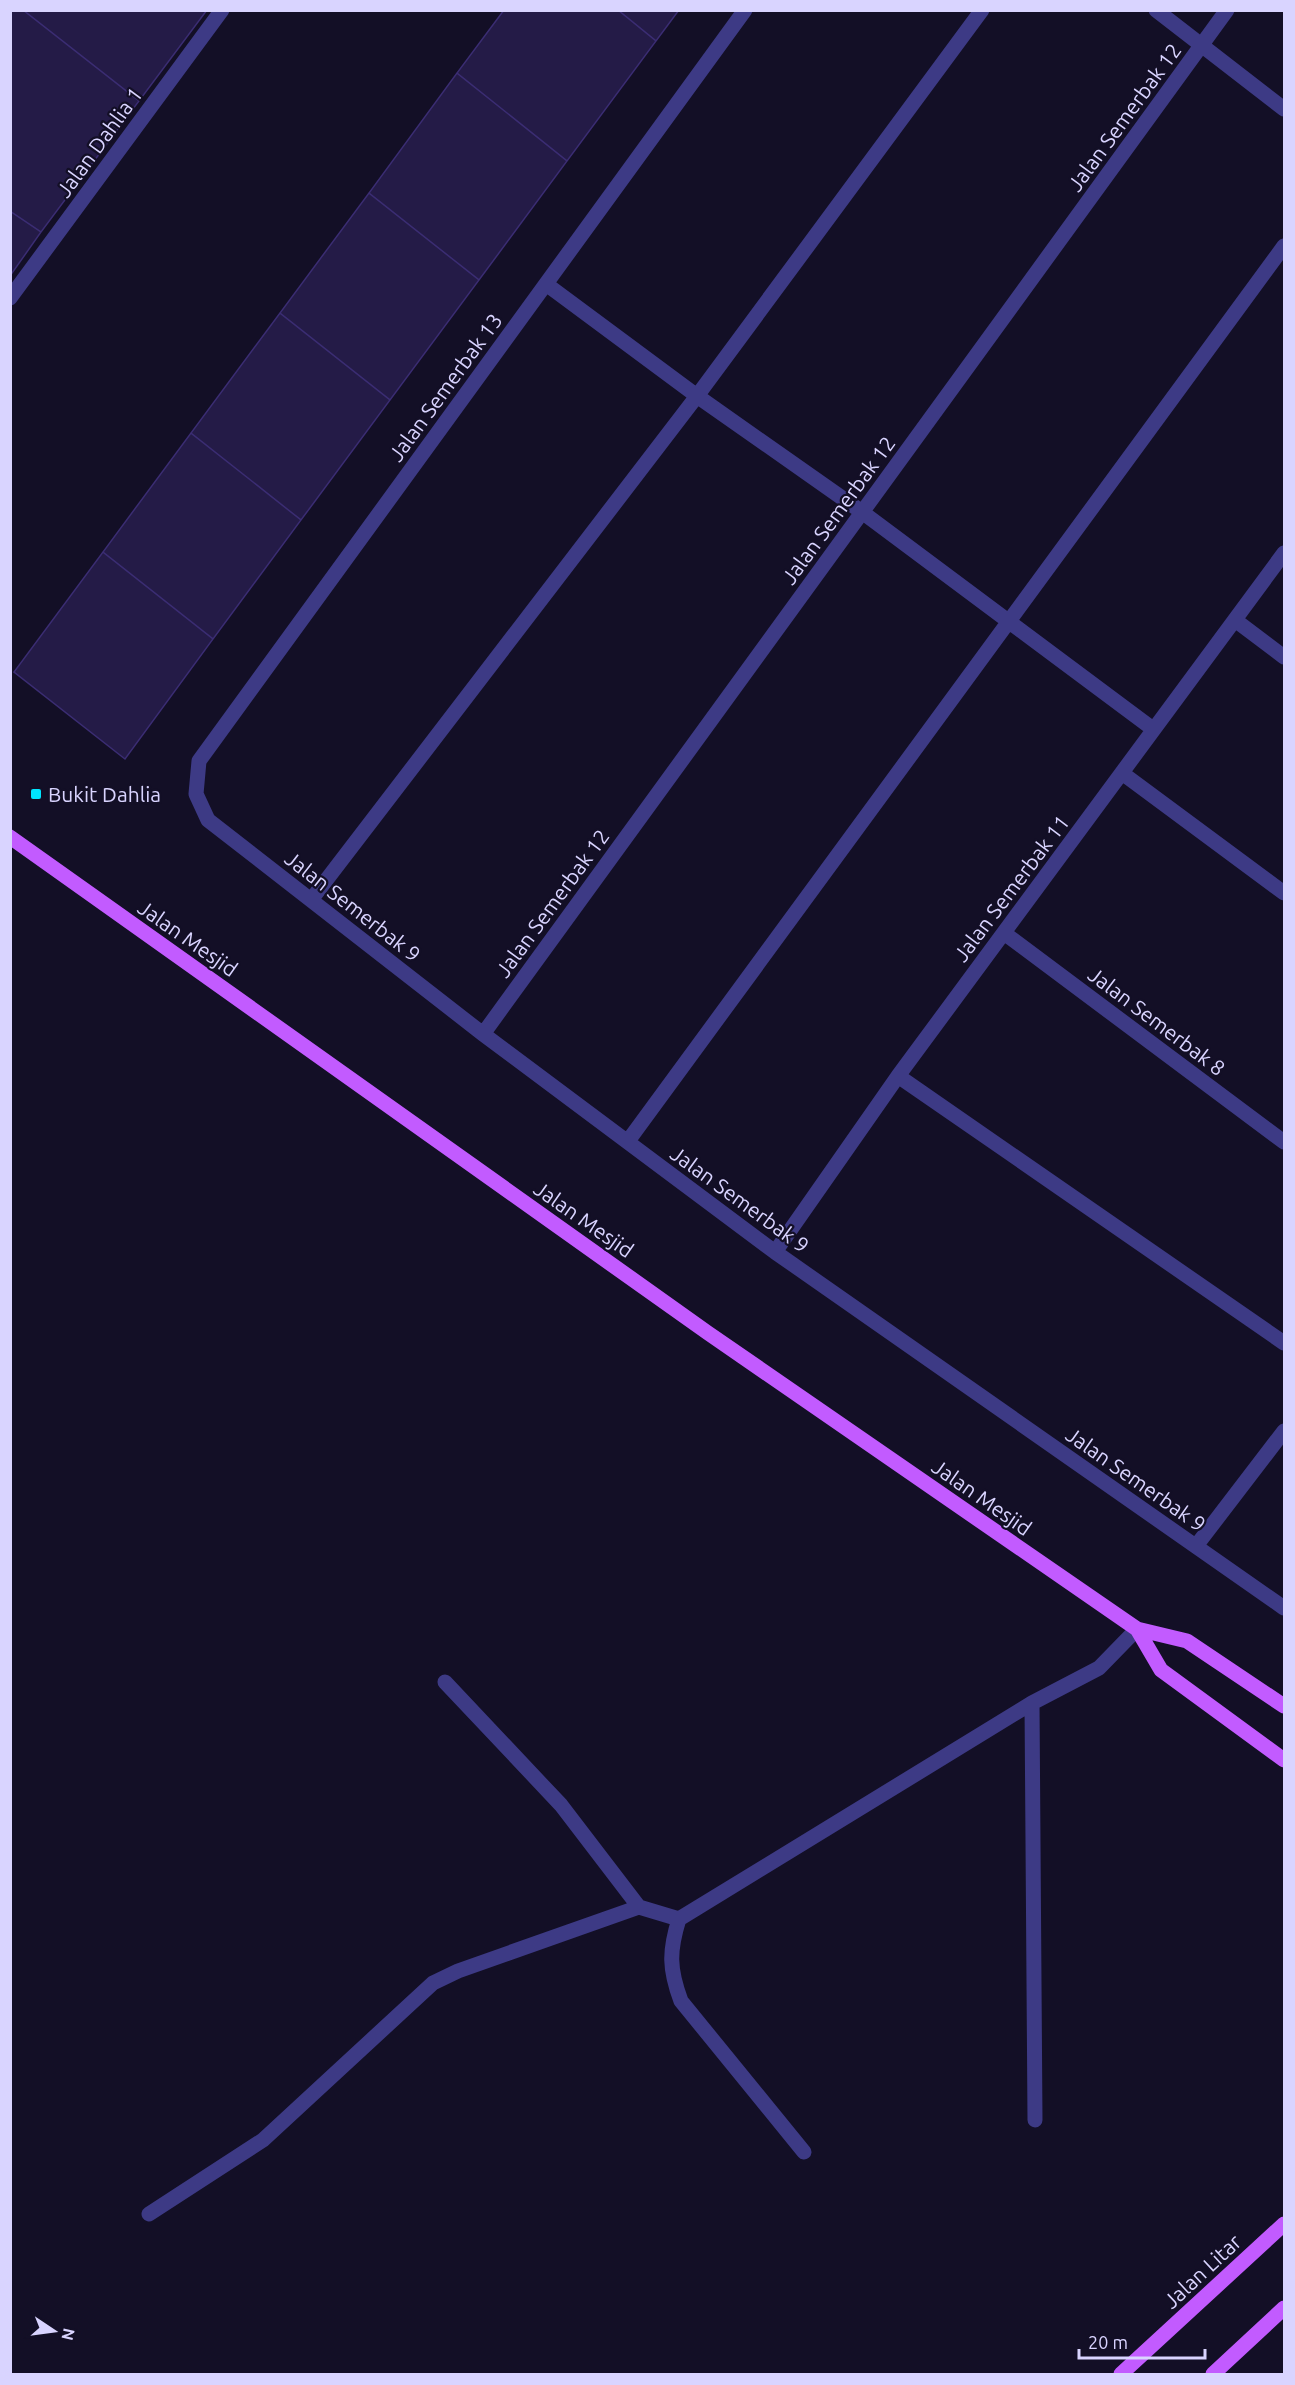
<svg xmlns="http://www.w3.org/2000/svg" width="1295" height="2385" font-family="Ubuntu,sans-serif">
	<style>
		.building { fill: #241b47; stroke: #3b2d73; stroke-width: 1.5 }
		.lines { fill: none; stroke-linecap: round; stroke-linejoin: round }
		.minor { stroke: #3d3a85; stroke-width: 15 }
		.major { stroke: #c25bff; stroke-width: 15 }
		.poi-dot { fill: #00e5ff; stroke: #130f26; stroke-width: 2 }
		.labels { text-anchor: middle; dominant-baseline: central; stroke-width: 4.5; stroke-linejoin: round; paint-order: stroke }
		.street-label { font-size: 21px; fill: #d9d4ff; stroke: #130f26 }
		.poi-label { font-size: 21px; fill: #d9d4ff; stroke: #130f26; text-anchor: start }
	</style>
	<rect width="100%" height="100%" fill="#130f26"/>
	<path class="building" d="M10,10H23L139,101L41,232L10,211Z
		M23,10H207L139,101Z
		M504,10H618L656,41L567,161L457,73Z
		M618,10H679L656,41Z
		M457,73L567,161L479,280L369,193Z
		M369,193L479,280L390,400L280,313Z
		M10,211L41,232L10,276Z
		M280,313L390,400L301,520L191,433Z
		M191,433L301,520L213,639L103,552Z
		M103,552L213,639L125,759L14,672Z"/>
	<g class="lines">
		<path class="minor" d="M745,10L199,761L196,794L208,820L483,1034L775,1252L1284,1608
			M1156,10L1284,109
			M546,284L697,396L862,512L1153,729
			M10,298L222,10
			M1235,620L1284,657
			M1122,773L1284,893
			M311,900L697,396L982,10
			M1004,933L1284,1142
			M483,1034L1227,10
			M898,1076L1284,1343
			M628,1141L1284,246
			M775,1252L898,1076L1284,553
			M1196,1546L1284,1431
			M445,1682L561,1805L639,1907
			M1032,1703L1035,2120
			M679,1919C669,1951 669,1969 681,2001L804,2152
			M149,2214L263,2140L433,1983L458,1971L639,1907L679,1919L1032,1703L1099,1668L1137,1629"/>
		<path class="major" d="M10,837L708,1333L1137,1629L1187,1641L1284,1706
			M1137,1629L1161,1670L1284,1760
			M1121,2374L1284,2224
			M1213,2374L1284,2308"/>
	</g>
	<rect class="poi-dot" x="30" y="788" width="12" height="12" rx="3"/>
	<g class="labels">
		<g class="street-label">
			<text transform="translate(1124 117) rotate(-54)">Jalan Semerbak 12</text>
			<text transform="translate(99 142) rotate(-54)">Jalan Dahlia 1</text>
			<text transform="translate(445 387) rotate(-54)">Jalan Semerbak 13</text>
			<text transform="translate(838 510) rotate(-54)">Jalan Semerbak 12</text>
			<text transform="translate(1011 888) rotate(-53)">Jalan Semerbak 11</text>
			<text transform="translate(552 903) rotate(-54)">Jalan Semerbak 12</text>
			<text transform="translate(353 906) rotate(38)">Jalan Semerbak 9</text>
			<text transform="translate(188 938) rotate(35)">Jalan Mesjid</text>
			<text transform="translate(1157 1021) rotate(37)">Jalan Semerbak 8</text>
			<text transform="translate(740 1199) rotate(36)">Jalan Semerbak 9</text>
			<text transform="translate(584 1219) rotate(35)">Jalan Mesjid</text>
			<text transform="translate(1136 1479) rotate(35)">Jalan Semerbak 9</text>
			<text transform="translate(982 1497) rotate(35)">Jalan Mesjid</text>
			<text transform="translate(1202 2271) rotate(-43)">Jalan Litar</text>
		</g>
		<g class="poi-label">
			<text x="48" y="794">Bukit Dahlia</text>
		</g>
	</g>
	<rect width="1295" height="2385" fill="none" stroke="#d9d4ff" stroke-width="24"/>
	<g transform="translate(54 2331) rotate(103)" stroke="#130f26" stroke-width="4.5" paint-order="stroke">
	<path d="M0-4.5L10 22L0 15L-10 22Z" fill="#d9d4ff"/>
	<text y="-9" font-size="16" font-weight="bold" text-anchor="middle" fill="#d9d4ff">N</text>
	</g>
	<path d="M1079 2349v9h126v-9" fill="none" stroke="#d9d4ff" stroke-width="3"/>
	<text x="1088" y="2349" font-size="18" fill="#d9d4ff" stroke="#130f26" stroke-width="4.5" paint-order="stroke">20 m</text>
</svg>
